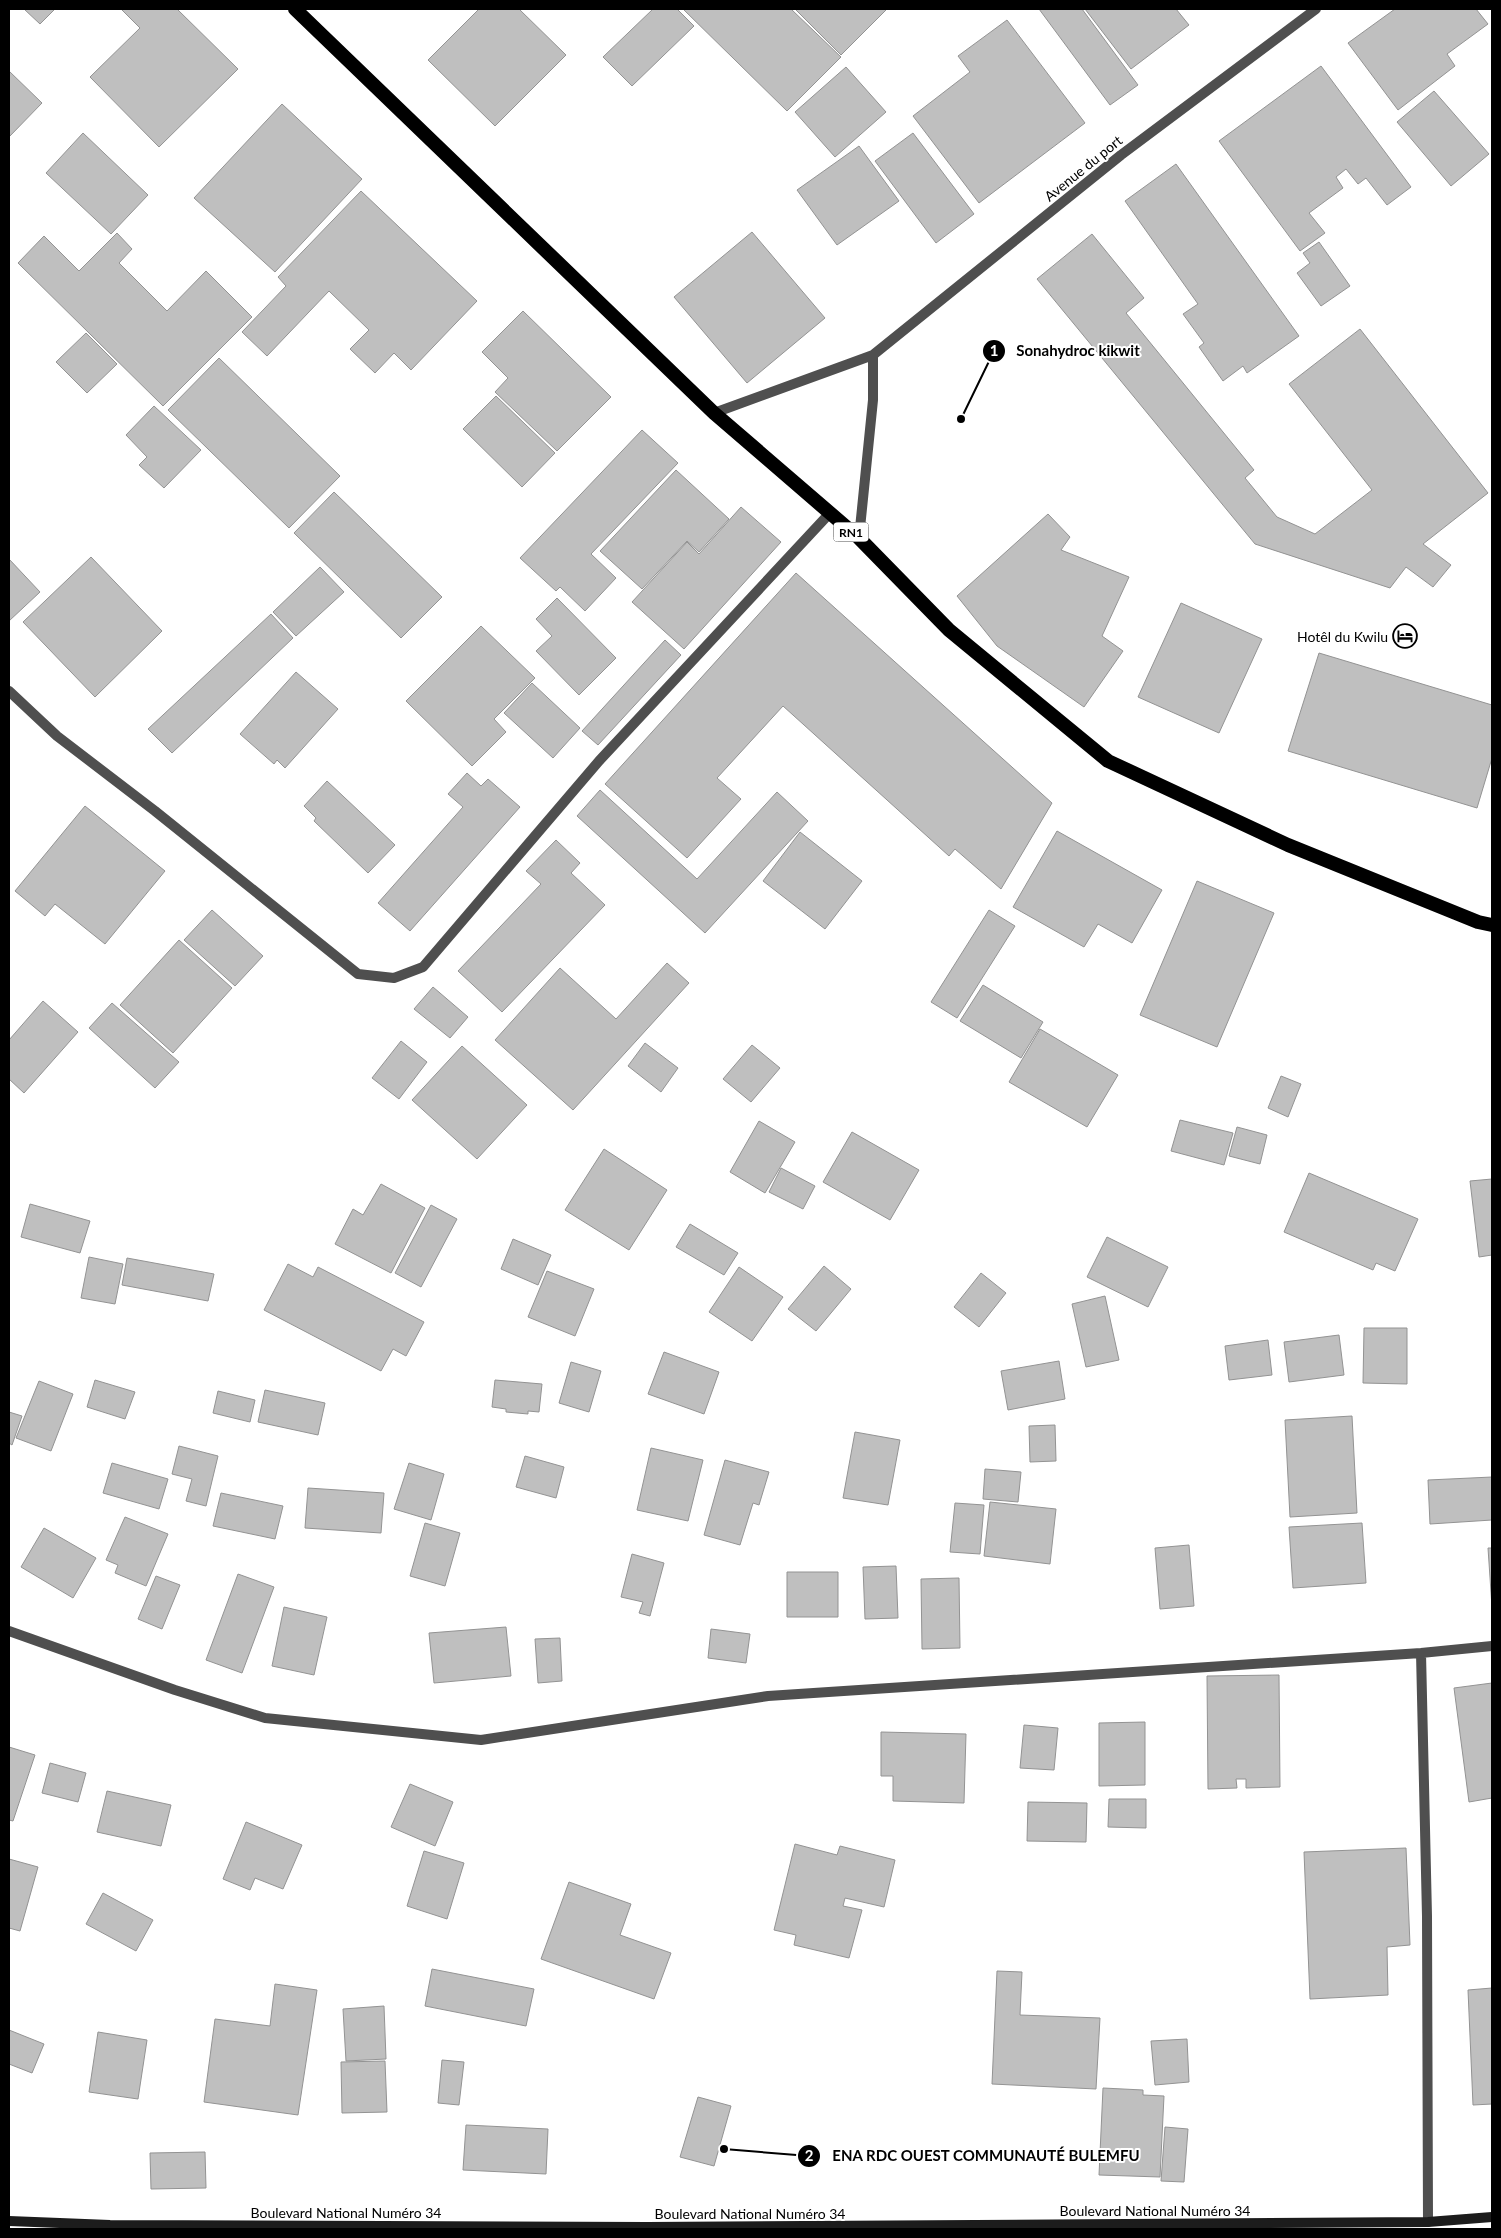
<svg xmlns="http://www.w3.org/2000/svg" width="1501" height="2238" font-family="Lato,sans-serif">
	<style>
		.building { fill: #bfbfbf; stroke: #939393 }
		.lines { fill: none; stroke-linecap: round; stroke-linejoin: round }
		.minor { stroke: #4f4f4f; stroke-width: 10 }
		.secondary { stroke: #1c1c1c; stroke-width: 10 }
		.trunk { stroke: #000; stroke-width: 14 }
		.labels { text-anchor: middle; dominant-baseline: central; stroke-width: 4; stroke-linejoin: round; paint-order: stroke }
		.shield { fill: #fff; stroke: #4c4c4c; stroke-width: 1 }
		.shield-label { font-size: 12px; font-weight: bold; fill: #000 }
		.street-label { font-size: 14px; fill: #000; stroke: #fff }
		.poi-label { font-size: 14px; fill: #000; stroke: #fff; text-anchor: end }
		.leader { fill: none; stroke: #000; stroke-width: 2 }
		.callout-dot { fill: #000; stroke: #fff; stroke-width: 2 }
		.mark-label { font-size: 15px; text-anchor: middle; font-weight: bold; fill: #fff }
		.callout-label { font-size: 15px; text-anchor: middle; font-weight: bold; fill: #000; stroke: #fff; stroke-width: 4; stroke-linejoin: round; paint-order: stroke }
	</style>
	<rect width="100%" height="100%" fill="#fff"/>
	<path class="building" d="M24,9H55L40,24Z
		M121,9H177L238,69L159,147L90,77L140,28Z
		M479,9H519L566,55L495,126L428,60Z
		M653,9H677L694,26L632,86L603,57Z
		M683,9H791L841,57L787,111Z
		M795,9H887L841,55Z
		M1039,9H1082L1138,85L1110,105Z
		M1085,9H1176L1189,25L1131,69Z
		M1395,9H1476L1488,24L1447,54L1455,66L1398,110L1348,43Z
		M1007,20L1085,123L979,203L913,116L970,72L958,56Z
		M1321,66L1411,187L1387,205L1366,178L1358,184L1346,169L1336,177L1343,188L1309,213L1325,233L1300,251L1219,141Z
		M846,67L886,112L835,157L795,112Z
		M9,71L42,103L9,137Z
		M1434,91L1489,154L1451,186L1397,122Z
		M282,104L362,179L275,272L194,198Z
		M83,133L148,195L111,234L46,173Z
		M913,133L974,214L936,243L875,161Z
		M859,146L899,201L837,245L797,190Z
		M1176,164L1299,336L1247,373L1243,366L1223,381L1199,347L1204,343L1183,314L1198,304L1125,201Z
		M361,191L477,301L411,370L394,353L375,373L350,349L369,330L329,291L267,356L242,332L286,286L278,277Z
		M752,232L825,318L747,383L674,297Z
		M117,233L132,249L119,263L167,311L206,271L252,317L163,406L18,263L44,236L79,271Z
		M1092,234L1144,298L1126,313L1254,470L1245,478L1277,517L1315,534L1372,490L1289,384L1360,329L1488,493L1423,544L1451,565L1433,587L1406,567L1390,588L1255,544L1037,279Z
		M1319,242L1350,286L1321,306L1297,273L1310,263L1303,253Z
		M523,311L611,397L557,451L495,392L508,378L482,352Z
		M86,333L117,364L87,393L56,362Z
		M219,358L340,476L289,528L168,410Z
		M496,396L555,453L522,487L463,429Z
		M154,406L201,450L164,488L139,465L147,457L126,435Z
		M642,430L678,463L591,554L616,578L585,611L560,587L556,591L520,558Z
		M676,470L729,519L699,552L687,541L642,589L600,551Z
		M334,492L442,597L401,638L294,533Z
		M741,507L781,542L684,649L632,602L687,542L699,554Z
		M1048,514L1070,537L1061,550L1129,577L1102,636L1123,651L1084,707L997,646L957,596Z
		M91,557L162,631L95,697L23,622Z
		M9,559L40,592L9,621Z
		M320,567L344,592L296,636L273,612Z
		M796,573L1052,803L1001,889L955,849L949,856L783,706L717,778L741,799L687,858L605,784Z
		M557,598L616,658L579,695L536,651L552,636L536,619Z
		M1181,603L1262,639L1219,733L1138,697Z
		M271,614L293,638L172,753L148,729Z
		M481,626L535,678L494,719L506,732L472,766L406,701Z
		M665,640L681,655L598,745L582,731Z
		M1319,653L1492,705V758L1477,808L1288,751Z
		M296,672L338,709L285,768L277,760L274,764L240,734Z
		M532,683L580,728L553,758L504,713Z
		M467,773L481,786L488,779L520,807L410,931L378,903L463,807L448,794Z
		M327,781L395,845L368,873L314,821L316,818L304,806Z
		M600,790L697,879L777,792L808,821L705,933L577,816Z
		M85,806L165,871L105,944L55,904L45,916L15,891Z
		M1057,831L1162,890L1132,943L1098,924L1084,947L1013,907Z
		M800,832L862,881L825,929L763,881Z
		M556,840L580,863L571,873L605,905L502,1012L458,971L541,884L526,871Z
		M1197,881L1274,913L1217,1047L1140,1015Z
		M212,910L263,956L235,986L184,940Z
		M989,910L1015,926L957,1018L931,1002Z
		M179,940L232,988L173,1053L120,1005Z
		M667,963L689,983L573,1110L495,1040L560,968L616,1019Z
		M983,985L1043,1022L1021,1058L960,1021Z
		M433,987L468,1017L450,1038L414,1009Z
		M43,1001L78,1032L24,1093L9,1079V1040Z
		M112,1003L179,1062L155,1088L89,1028Z
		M1040,1029L1118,1075L1087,1127L1009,1082Z
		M401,1041L427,1062L399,1099L372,1078Z
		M645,1043L678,1068L661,1092L628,1066Z
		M752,1045L780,1068L751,1102L723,1079Z
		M462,1046L527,1105L477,1159L412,1100Z
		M1281,1076L1301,1084L1288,1117L1268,1108Z
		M1180,1120L1233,1133L1224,1165L1171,1151Z
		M759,1121L795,1142L765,1193L730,1172Z
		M1237,1127L1267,1135L1260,1164L1229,1156Z
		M852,1132L919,1170L890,1220L823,1182Z
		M604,1149L667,1190L629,1250L565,1210Z
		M781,1168L815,1186L803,1209L769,1192Z
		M1309,1173L1418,1219L1395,1271L1376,1263L1373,1270L1284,1232Z
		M1492,1179V1255L1479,1257L1470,1181Z
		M381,1184L425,1208L391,1273L335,1244L353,1209L363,1215Z
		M30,1204L90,1221L80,1253L21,1237Z
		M431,1205L457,1219L421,1287L395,1273Z
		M690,1224L738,1253L724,1275L676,1247Z
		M1107,1237L1168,1267L1148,1307L1087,1277Z
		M513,1239L551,1255L538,1285L501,1269Z
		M89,1257L123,1264L115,1304L81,1298Z
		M127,1258L214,1274L208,1301L122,1285Z
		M288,1264L313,1277L318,1267L424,1322L406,1356L393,1349L381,1371L264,1310Z
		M824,1266L851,1289L816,1331L788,1309Z
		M739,1267L783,1297L752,1341L709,1312Z
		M547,1271L594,1289L575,1336L528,1317Z
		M981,1273L1006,1293L979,1327L954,1307Z
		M1105,1296L1119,1360L1086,1367L1072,1304Z
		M1364,1328H1407V1384L1363,1383Z
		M1339,1335L1344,1375L1289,1382L1284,1342Z
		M1268,1340L1272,1375L1229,1380L1225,1346Z
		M664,1352L719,1372L704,1414L648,1394Z
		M1059,1361L1065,1399L1008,1410L1001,1371Z
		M571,1362L601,1371L589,1412L559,1403Z
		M95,1380L135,1392L125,1419L87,1407Z
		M495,1380L542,1384L539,1412L528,1411V1414L506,1412V1409L492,1407Z
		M39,1381L73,1394L51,1451L16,1438Z
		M265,1390L325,1403L318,1435L258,1422Z
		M218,1391L255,1400L250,1422L213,1413Z
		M9,1412L22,1416L12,1445L9,1443Z
		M1352,1416L1357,1513L1290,1517L1285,1420Z
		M1055,1425L1056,1461L1030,1462L1029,1426Z
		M855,1432L900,1440L888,1505L843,1498Z
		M179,1446L218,1456L206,1506L186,1501L192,1479L172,1474Z
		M651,1448L703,1460L688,1521L637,1510Z
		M525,1456L564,1467L556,1498L516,1487Z
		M725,1460L769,1472L759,1505L753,1503L740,1545L704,1535Z
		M112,1463L168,1479L159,1509L103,1493Z
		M409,1463L444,1474L431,1520L394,1509Z
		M985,1469L1021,1472L1018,1502L983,1499Z
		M1492,1477V1520L1430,1524L1428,1480Z
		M308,1488L384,1493L381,1533L305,1528Z
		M221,1493L283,1506L275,1539L213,1526Z
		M990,1502L1056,1509L1050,1564L984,1556Z
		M955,1503L984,1505L980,1554L950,1552Z
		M125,1517L168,1534L146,1586L115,1573L118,1565L106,1560Z
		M425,1523L460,1533L445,1586L410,1576Z
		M1362,1523L1366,1583L1293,1588L1289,1527Z
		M44,1528L96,1558L73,1598L21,1567Z
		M1189,1545L1194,1606L1160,1609L1155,1548Z
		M1488,1548H1492V1607Z
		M632,1554L664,1563L650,1616L639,1613L643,1602L621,1597Z
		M896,1566L898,1618L865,1619L863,1567Z
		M787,1572H838V1617H787Z
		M238,1574L274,1587L242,1673L206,1660Z
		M156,1576L180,1585L162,1629L138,1619Z
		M959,1578L960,1648L922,1649L921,1579Z
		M284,1607L327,1617L314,1675L272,1666Z
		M506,1627L511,1676L434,1683L429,1633Z
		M711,1629L750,1634L746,1663L708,1658Z
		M560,1638L562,1681L538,1683L535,1639Z
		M1279,1675L1280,1787L1246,1788V1779H1236L1237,1788L1208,1789L1207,1676Z
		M1492,1683V1798L1469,1802L1454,1688Z
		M1145,1722V1785L1099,1786V1723Z
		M1024,1725L1058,1728L1054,1770L1020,1768Z
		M881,1732L966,1734L964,1803L893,1801V1776H881Z
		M9,1747L35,1755L13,1821L9,1820Z
		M50,1763L86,1773L78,1802L42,1793Z
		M410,1784L453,1802L435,1846L391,1827Z
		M107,1791L171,1805L161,1846L97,1832Z
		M1109,1799H1146V1828L1108,1827Z
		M1028,1802L1087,1803L1086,1842L1027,1841Z
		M246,1822L302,1845L283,1889L255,1878L250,1890L223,1879Z
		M795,1844L837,1855L840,1846L895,1860L884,1907L845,1898L843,1906L862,1910L849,1958L794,1945L796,1935L774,1930Z
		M1406,1848L1410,1945L1387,1947L1388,1995L1310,1999L1304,1852Z
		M424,1851L464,1863L447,1919L407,1906Z
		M9,1859L38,1867L20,1931L9,1928Z
		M569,1882L631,1904L620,1935L671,1953L654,1999L541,1959Z
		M103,1893L153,1920L136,1951L86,1924Z
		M432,1969L534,1989L526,2026L425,2006Z
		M997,1971L1022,1972L1020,2015L1100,2018L1096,2089L992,2084Z
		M275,1984L317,1990L298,2115L204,2102L215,2019L270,2026Z
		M1492,1988V2104L1473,2105L1468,1990Z
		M384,2006L386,2059L346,2061L343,2009Z
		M9,2030L44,2044L32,2073L9,2064Z
		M98,2032L147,2040L138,2099L89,2092Z
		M1187,2039L1189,2082L1155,2085L1151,2041Z
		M442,2060L464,2062L459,2105L438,2103Z
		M385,2061L387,2112L342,2113L341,2062Z
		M1103,2088L1143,2090V2095L1164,2096L1160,2177L1099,2175Z
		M698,2097L731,2106L714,2166L680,2157Z
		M466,2125L548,2129L546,2174L463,2170Z
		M1165,2127L1188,2129L1184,2182L1161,2181Z
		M205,2152L206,2188L151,2189L150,2153Z"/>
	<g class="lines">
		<path class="minor" d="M714,413L873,355L1121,155L1316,9
			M859,538L873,400V355
			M9,691L57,736L155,811L358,974L394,978L423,967L599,761L829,514
			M9,1631L175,1690L265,1718L481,1740L768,1696L1421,1653L1492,1646
			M1421,1653L1427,1916L1428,2222"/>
		<path class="secondary" d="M9,2221L110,2225L648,2227L1428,2222L1492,2217"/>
		<path class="trunk" d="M295,9L714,413L859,538L949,630L1108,761L1288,845L1478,922L1492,925"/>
	</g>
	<defs>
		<g id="hotel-ring" transform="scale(1.25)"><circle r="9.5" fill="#fff" stroke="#000" stroke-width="1.5"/><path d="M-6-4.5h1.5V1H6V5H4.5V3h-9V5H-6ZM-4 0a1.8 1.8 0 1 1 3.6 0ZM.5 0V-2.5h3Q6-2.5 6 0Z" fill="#000"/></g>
	</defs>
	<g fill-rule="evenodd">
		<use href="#hotel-ring" x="1405" y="636"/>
	</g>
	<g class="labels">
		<rect class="shield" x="833.5" y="522.5" width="35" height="19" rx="4"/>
		<g class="shield-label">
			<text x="851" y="532">RN1</text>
		</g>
		<g class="street-label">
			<text transform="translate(1083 168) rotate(-39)">Avenue du port</text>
			<text x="1155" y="2210">Boulevard National Numéro 34</text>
			<text x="346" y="2212">Boulevard National Numéro 34</text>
			<text x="750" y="2213">Boulevard National Numéro 34</text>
		</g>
		<g class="poi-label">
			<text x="1388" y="636">Hotêl du Kwilu</text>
		</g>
	</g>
	<path class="leader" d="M961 419L994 351M724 2149L809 2156"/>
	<g class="callout-dot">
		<circle cx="961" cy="419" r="5"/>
		<circle cx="724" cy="2149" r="5"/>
		<circle cx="994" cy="351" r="12"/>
		<circle cx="809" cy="2156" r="12"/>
	</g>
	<g class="mark-label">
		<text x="994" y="356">1</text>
		<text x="809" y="2161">2</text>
	</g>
	<g class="callout-label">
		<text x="1078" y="356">Sonahydroc kikwit</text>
		<text x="986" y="2161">ENA RDC OUEST COMMUNAUTÉ BULEMFU</text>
	</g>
	<rect width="1501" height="2238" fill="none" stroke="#000000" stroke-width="20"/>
</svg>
